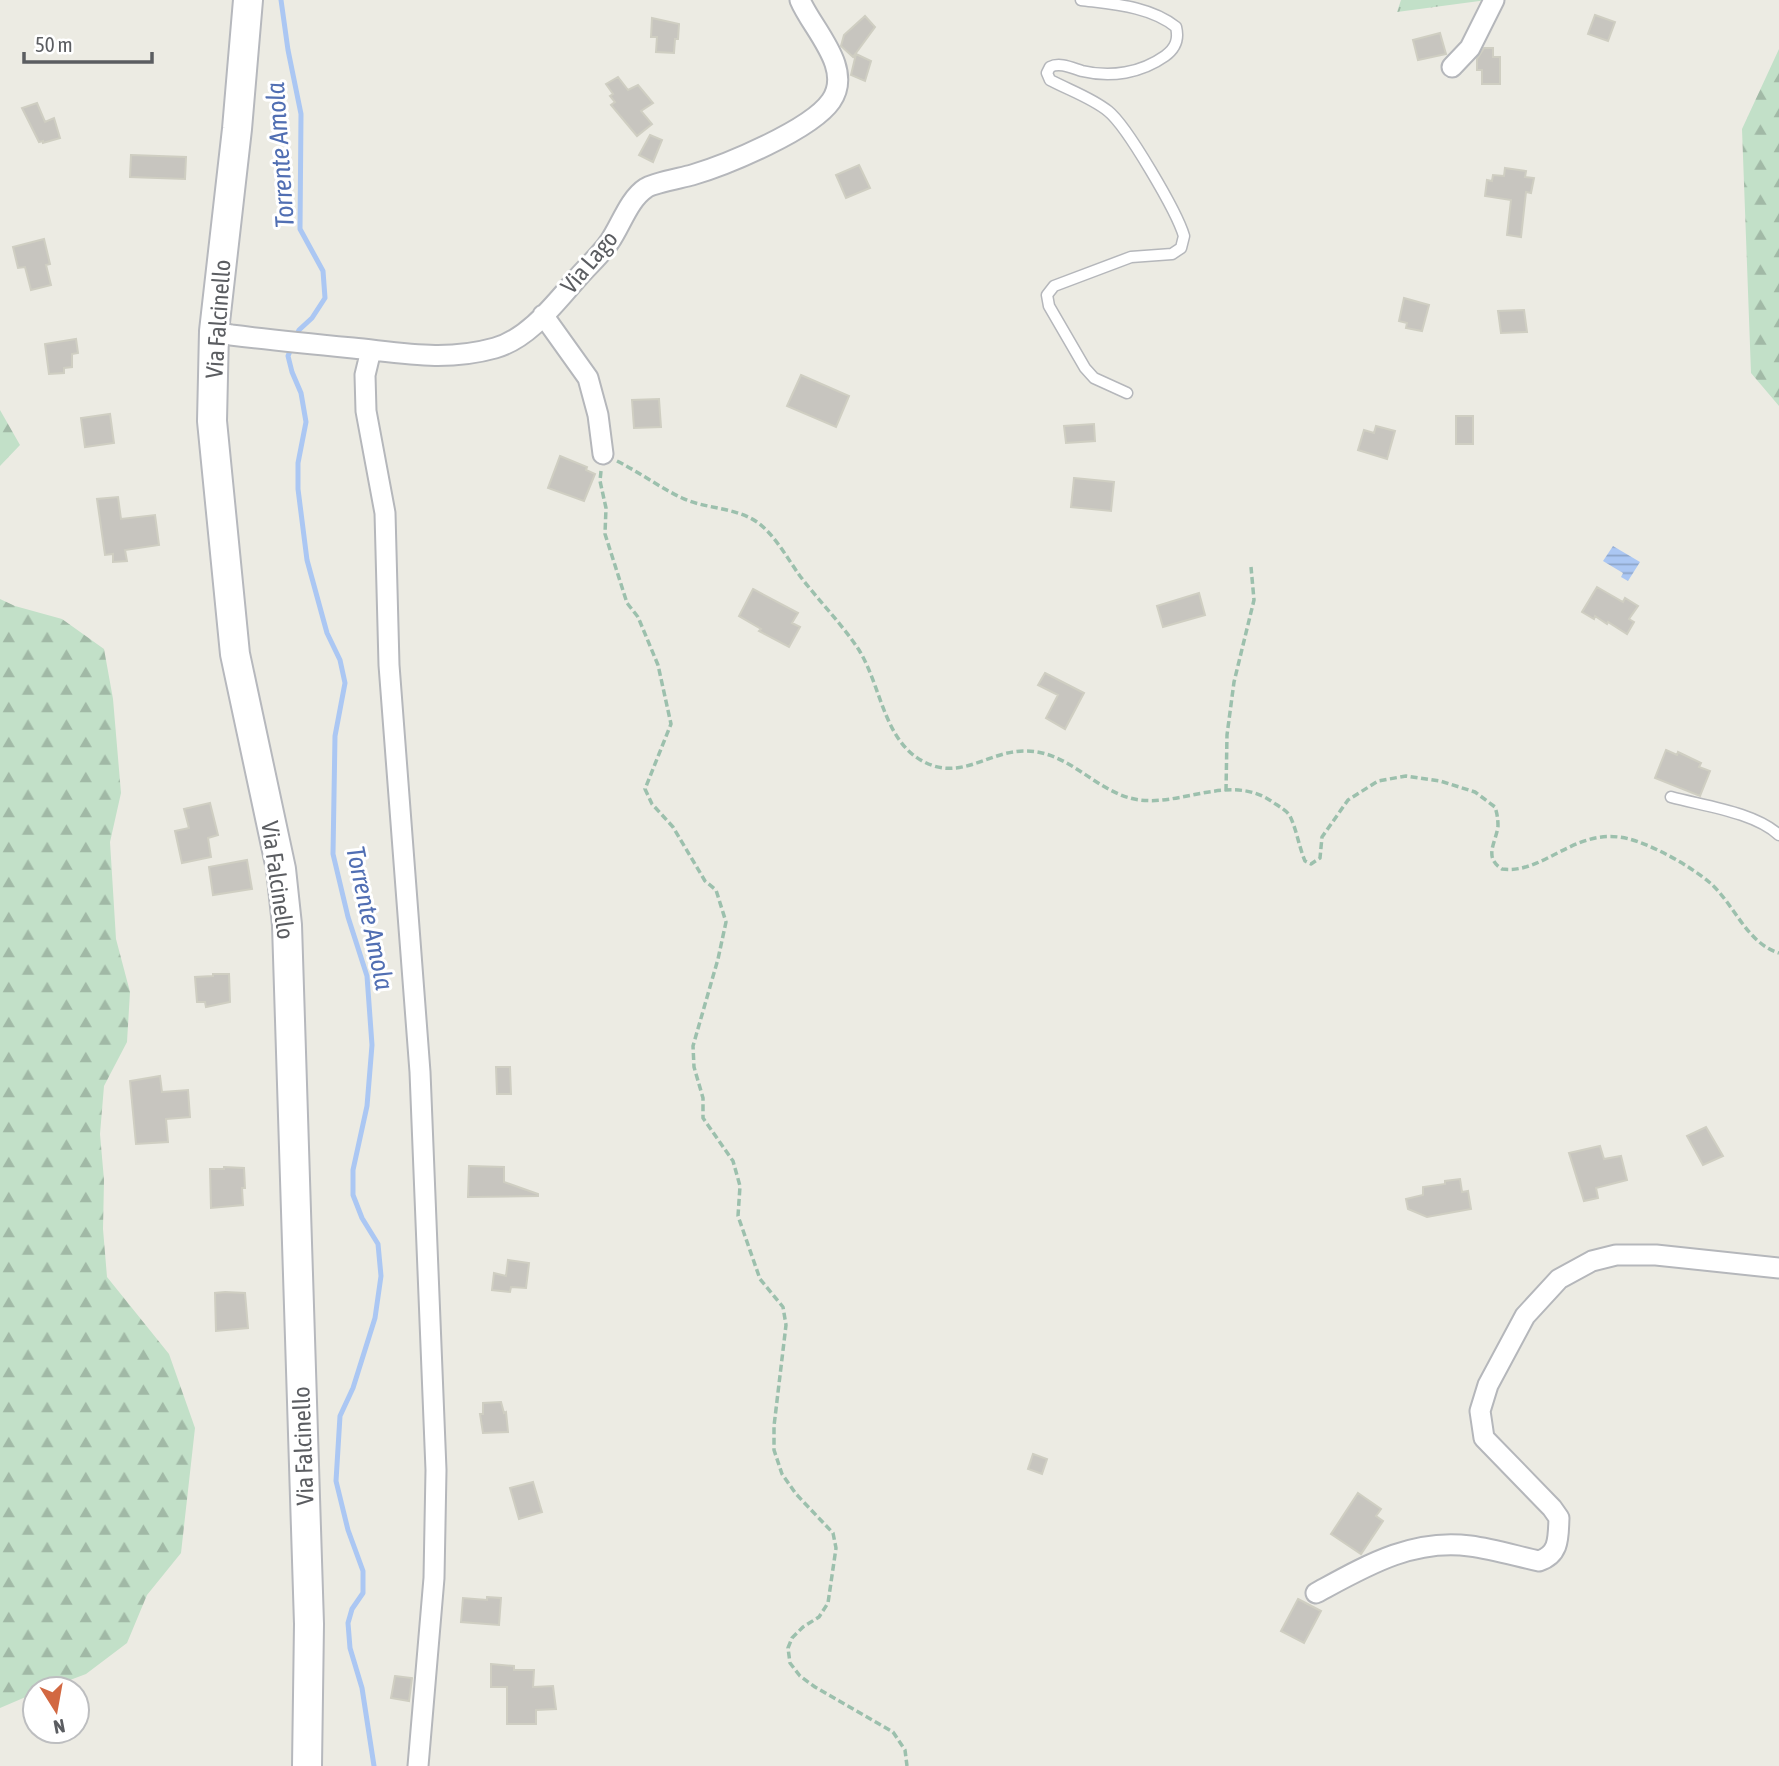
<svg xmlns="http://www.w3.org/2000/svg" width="1779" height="1766" font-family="'Asap Condensed',sans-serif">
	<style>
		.grass { fill: url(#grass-tufts) }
		.forest { fill: url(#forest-firs) }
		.water { fill: url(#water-rules) }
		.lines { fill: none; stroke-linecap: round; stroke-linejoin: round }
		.stream { stroke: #abc7f3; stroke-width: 5 }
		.building { fill: #c7c5bf; stroke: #cfcec2; stroke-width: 2 }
		.lane-casing { stroke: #b5b7bb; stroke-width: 13 }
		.street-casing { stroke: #b5b7bb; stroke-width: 23 }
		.secondary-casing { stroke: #b6b8bd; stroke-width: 32 }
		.path { stroke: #9cc0ad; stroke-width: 3.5; stroke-dasharray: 7 3.5; stroke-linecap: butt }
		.lane { stroke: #fff; stroke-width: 10 }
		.street { stroke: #fff; stroke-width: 19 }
		.secondary { stroke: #fff; stroke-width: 28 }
		.labels { text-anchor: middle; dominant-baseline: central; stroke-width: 6; stroke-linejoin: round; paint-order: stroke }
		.street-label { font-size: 24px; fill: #5b5d61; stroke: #fff }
		.water-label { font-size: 26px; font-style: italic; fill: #516fb3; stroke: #fff }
	</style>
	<defs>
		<pattern id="grass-tufts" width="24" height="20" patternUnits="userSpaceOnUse" patternTransform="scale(1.75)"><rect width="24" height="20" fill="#c2e0c8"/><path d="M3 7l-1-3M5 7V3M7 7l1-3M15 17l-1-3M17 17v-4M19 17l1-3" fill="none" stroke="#a1b9a6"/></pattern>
		<pattern id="forest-firs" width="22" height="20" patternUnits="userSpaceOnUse" patternTransform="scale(1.75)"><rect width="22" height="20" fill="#c2e0c8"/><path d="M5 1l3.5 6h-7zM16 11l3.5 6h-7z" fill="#a1b9a6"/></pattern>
		<pattern id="water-rules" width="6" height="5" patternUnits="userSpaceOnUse" patternTransform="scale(1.75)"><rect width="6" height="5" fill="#abc7f3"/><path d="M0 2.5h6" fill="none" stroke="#8ea5c8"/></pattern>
	</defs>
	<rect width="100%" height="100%" fill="#ecebe3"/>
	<path class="grass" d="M1401,0H1487L1397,12Z"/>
	<path class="forest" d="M1779,49V406L1751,373L1742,129Z
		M0,410L20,445L0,466Z
		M0,599L15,606L62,619L104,649L113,699L121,793L110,842L116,939L130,992L127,1042L104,1086L100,1134L104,1180L103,1229L107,1277L169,1354L195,1428L181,1553L147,1595L127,1643L86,1674L46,1689H35V1693L0,1708Z"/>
	<path class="water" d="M1613,546L1640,562L1628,581L1621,577L1623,573L1603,561Z"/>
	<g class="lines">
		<path class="stream" d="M281,0L288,50L301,114L300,229L323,271L325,298L312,318L299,330L296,337
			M292,346L288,356L292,372L301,393L306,422L298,463V489L307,560L327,633L340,660L345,683L335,736L333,854L348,917L367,976L372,1045L367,1106L353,1170V1195L362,1218L378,1244L381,1276L375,1318L353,1388L340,1416L336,1481L348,1530L363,1571V1593L352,1609L348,1623L350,1648L362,1688L374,1766"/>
	</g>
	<path class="building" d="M1595,15L1615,22L1608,41L1588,34Z
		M865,16L875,27L853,57L841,46L844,35Z
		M652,18L679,24L678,39H675L674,53L656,52L657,37H651Z
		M1440,33L1446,54L1418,60L1413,40Z
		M1484,48H1493V57H1500V84H1482V70H1477V59Z
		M856,54L871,61L865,81L851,75Z
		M618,77L628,90L638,85L653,103L641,111L652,124L637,136L611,105L615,102L610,96L613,94L606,84Z
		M37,103L45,122L54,118L60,138L43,143V141L39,142L22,108Z
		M650,135L662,140L653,162L639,155Z
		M131,155L186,157L185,179L130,177Z
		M859,165L870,188L846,198L836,175Z
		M1505,168L1526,171L1525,177L1534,178L1531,193L1526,192L1521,237L1507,235L1511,200L1485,196L1487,180L1492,181L1493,175L1504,176Z
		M44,239L50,264L46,265L51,285L31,290L25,267L18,268L13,247Z
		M1404,298L1429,305L1422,331L1406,328L1407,323L1399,321Z
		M1524,310L1527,332L1501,333L1498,311Z
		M76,339L78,353L72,354V367L64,368V373L49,374L45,344Z
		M801,375L849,396L836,427L787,406Z
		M659,399L661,427L634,428L632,400Z
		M110,414L114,443L85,447L81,418Z
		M1456,416H1473V444H1456Z
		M1094,424L1095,441L1066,443L1064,426Z
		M1376,426L1395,431L1387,459L1358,450L1364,430L1374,433Z
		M560,456L587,467L586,470L595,474L584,501L548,488Z
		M1074,478L1114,482L1111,511L1071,507Z
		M118,497L121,519L155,515L159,545L125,550L127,561L113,562V554L105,555L97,499Z
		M1597,587L1623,602L1625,598L1638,606L1629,619L1634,622L1627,634L1608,622L1607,624L1595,616L1594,619L1582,612Z
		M753,589L798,613L792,623L800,627L789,647L759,631L761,629L739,616Z
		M1199,593L1205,615L1163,627L1157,606Z
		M1045,673L1084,693L1065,729L1046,718L1058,695L1038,685Z
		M1666,750L1677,755L1678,752L1701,763L1699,767L1710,771L1700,796L1655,778Z
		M210,803L218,835L208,838L211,857L182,863L175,831L189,828L184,809Z
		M247,860L252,889L213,895L209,867Z
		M213,974H229L230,1002L206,1007L205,1002H197L195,977L213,976Z
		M496,1067H510L511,1094H497Z
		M160,1076L162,1092L188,1090L190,1117L166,1119L168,1142L136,1144L130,1081Z
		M1706,1127L1723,1156L1703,1165L1687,1136Z
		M1600,1146L1604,1159L1621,1156L1627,1180L1596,1188L1598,1198L1584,1201L1569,1153Z
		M469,1166L504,1167V1182L538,1194V1196L468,1197Z
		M224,1167L244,1168L245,1188H242L243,1205L211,1208L210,1169H224Z
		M1460,1179L1462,1192L1468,1191L1471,1209L1427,1217L1408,1209L1406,1199L1423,1195V1187L1445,1184V1181Z
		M508,1260L529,1263L526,1288L511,1287L510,1292L492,1290L494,1273L506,1276Z
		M225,1292L245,1293L248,1328L216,1331L215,1293Z
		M501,1402L504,1413L506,1412L508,1432L483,1433L480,1414H483V1403Z
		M1033,1454L1047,1459L1042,1474L1028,1469Z
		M533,1482L542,1512L519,1519L510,1488Z
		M1358,1493L1381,1509L1376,1516L1383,1521L1361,1554L1331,1534Z
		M487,1597L501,1598L499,1625L461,1622L463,1598L487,1600Z
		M1298,1599L1321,1611L1304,1643L1281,1631Z
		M491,1664L514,1666V1670H534L533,1687L553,1686L556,1709L536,1710V1724H507V1687H491Z
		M395,1676L412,1678L409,1701L391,1698Z"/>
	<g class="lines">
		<g class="lane-casing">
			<path id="lane" d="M1081,0C1112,4 1150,6 1176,27C1179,39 1176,48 1165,56C1141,73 1111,78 1082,71C1072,68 1060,62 1050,67L1047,73L1050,80C1069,90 1092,98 1108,111C1127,126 1177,212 1184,236L1181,248L1172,254L1131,257L1054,286L1047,295L1049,306L1085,368L1094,378L1127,393
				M1671,797C1704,806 1754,812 1779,835"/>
		</g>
		<g class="street-casing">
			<path id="street" d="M1452,67L1470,48L1494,0
				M543,315L588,378L598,415L603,454
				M214,331L231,335C271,340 312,344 353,348C402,353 445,362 495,348C531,338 558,299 582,273C592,262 603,252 610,241C621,225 629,199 646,188C653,183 681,178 692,175C726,165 811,130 831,101C854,68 812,29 800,0
				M371,350L365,375L366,411L385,513L389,665L420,1072L436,1470L434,1578L418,1766
				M1316,1593C1364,1567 1412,1538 1470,1546C1493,1549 1516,1556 1539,1561C1560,1554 1558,1537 1559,1518L1552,1508L1484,1438L1480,1411L1488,1385L1525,1316L1559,1279L1592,1261L1616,1255H1656L1779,1268"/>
		</g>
		<g class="secondary-casing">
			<path id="secondary" d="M248,0L237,129L214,331L212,421L235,654L281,869L287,925L309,1624L307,1766"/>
		</g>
		<path class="path" d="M617,461C639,472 659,487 682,498C705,509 735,507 757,522C775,535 787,558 800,576C819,601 842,624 859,650C883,689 884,750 934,766C967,776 993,750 1026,751C1067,751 1093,788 1130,798C1176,811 1230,770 1274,803C1280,807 1287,811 1290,816C1297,831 1299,847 1305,861L1311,864L1320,858L1322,837L1348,800L1378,781L1406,776L1440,781L1475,792L1495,807C1497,813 1498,819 1498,826C1496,843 1483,857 1502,869C1544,875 1576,825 1629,839C1653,845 1690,866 1709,882C1734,903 1746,943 1779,953
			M601,471L600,481L606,508L605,534L627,603L638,617L658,665L671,724L645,789L652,804L673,827L705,881L716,890L726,922L718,959L693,1046L694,1067L703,1098V1118L733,1161L740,1186L738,1216L760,1279L783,1307L786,1325L774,1426V1450L782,1474L796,1494L833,1533L836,1548L828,1603L819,1617L803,1627L792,1638L788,1648L790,1663L800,1676L815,1687L893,1732L905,1750L907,1766
			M1226,791L1227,735L1234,682L1254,600L1251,567"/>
		<use href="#lane" class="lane"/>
		<use href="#street" class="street"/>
		<use href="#secondary" class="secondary"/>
	</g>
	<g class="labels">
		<g class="street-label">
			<text transform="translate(589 262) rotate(-50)">Via Lago</text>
			<text transform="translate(218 319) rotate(-86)">Via Falcinello</text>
			<text transform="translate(278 880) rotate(82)">Via Falcinello</text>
			<text transform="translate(303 1446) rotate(-92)">Via Falcinello</text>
		</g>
		<g class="water-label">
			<text transform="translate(280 155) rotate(-94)">Torrente Amola</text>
			<text transform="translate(370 918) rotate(78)">Torrente Amola</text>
		</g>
	</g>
	<g transform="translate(56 1710) rotate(169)"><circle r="33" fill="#ffffff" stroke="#bdbec0" stroke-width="2"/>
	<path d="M0-5L12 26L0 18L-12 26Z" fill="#d26842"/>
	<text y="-10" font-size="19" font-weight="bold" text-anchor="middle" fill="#5b5d61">N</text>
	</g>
	<path d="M24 52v10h128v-10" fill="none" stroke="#5b5d61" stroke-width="3.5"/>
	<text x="35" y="52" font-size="21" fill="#5b5d61" stroke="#ffffff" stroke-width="5" paint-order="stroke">50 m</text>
</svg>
